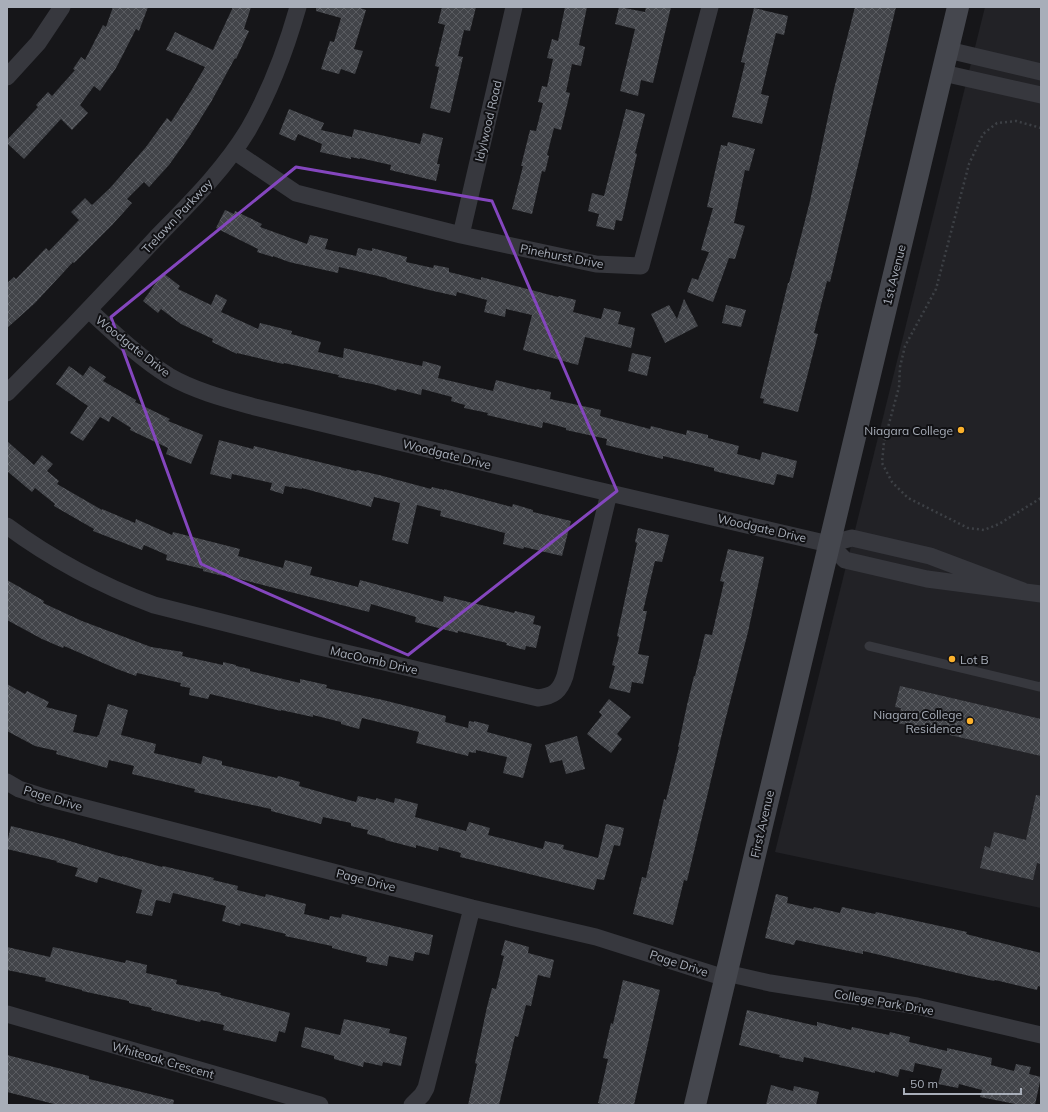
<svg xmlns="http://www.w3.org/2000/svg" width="1048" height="1112" font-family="Mulish,sans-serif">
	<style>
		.built { fill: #222226 }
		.building { fill: url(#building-cross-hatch) }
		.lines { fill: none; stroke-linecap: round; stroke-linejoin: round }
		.path { stroke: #3d4045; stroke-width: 2.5; stroke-dasharray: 2 3; stroke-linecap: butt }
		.lane { stroke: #37383e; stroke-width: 9 }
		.street { stroke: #37383e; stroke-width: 17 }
		.secondary { stroke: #45474e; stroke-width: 22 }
		.marked { fill: none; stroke: #8446be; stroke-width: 3; stroke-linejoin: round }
		.poi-dot { fill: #fbb12c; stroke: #111114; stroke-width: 1.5 }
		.labels { text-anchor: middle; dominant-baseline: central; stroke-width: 4; stroke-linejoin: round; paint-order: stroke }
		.street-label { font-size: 12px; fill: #a8aeb9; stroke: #111114 }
		.poi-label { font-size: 12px; fill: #a8aeb9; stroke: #111114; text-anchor: end }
	</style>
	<defs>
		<pattern id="building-cross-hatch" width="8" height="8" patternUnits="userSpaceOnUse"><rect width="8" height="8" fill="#424449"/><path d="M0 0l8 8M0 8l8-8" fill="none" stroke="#5a5c61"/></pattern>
	</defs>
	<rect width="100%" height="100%" fill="#161619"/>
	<path class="built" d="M985,7H1041V908L775,852Z"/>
	<path class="building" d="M113,7H148L139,31L136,29L116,68L100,91L94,86L80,105L88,113L72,130L61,119L24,159L7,143V140L38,107L36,105L48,92L52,96L75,70L73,69L81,57L85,60L103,25L106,27Z
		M233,7H251L244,29L249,31L236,59L235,58L211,102L189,137L169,165L149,187L144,182L127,199L132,203L112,225L74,263L73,262L35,303L7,328V283L14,277L16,279L46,248L49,251L79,220L71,212L85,198L92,205L110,188L146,147L167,118L171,122L191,91L205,67L166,50L175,32L213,50Z
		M316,7H357L366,10L354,49L363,51L355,74L341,69L339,74L321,69L330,41L334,42L341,18L316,11Z
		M442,7H476L470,31L464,30L458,56L463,57L450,113L430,108L439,67L435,66L445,25L438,23Z
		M565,7H587L579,45L585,47L581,66L572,64L566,92L570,93L561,130L554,128L547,155L549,156L545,172L542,171L532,214L512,209L523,166H521L530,130L536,131L543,103L538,102L542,86L547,87L553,59L547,58L552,39L558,41Z
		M619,7L645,12L646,7H671L653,83L641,80L638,96L620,91L635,29L615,24Z
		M855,7H896L830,282L827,281L814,333L818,334L798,412L763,403L764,399L760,398L788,283H789L810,201L834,89Z
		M754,8L788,16L784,35L776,33L761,94L769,96L762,124L732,117L745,63L741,62Z
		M289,109L324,123L321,130L352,137L354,129L420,144L423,133L443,138L437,164H440L436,181L390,170L391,165L360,158V159L351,157V159L320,152L322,144L298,134L295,141L279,134Z
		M626,109L645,114L635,153L637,154L622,221L616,220L614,230L596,226L599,214L588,211L592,193L604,196Z
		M728,142L755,149L749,171L745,170L734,223L745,226L735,259L729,258L713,302L687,292L692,278L698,280L709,252L701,250L713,208L707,207L721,145L727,146Z
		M225,210L234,214L235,211L262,224L260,227L307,244L310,235L328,239L325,249L356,256L358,248L372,251V248L407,257L406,262L433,268L434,265L449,268V272L481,280V277L558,297L559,296L576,300L573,312L601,319L604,308L621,312L618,324L635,328L631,348L585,337L578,365L523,350L532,315L506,309L505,317L484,312L487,300L457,292L456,296L429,290L387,279V278L339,267L338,273L289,262L273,256V257L257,252L258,249L216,228Z
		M163,273L180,286L178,289L211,305L216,294L227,300L221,312L258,329L260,323L292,331L291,334L321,342L318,352L343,358L344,348L422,366L423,361L441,366L438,378L493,391L496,380L536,390L537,389L551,392L550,399L601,410L600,416L650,429L651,426L686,435L687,430L708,435V438L739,446L737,454L760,460L762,452L797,461L793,478L777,474L774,485L714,471V468L663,456V459L606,445L607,439L566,430V428L543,422L542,428L487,415L488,413L464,408L465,405L451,401L452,397L422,389L421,395L397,389L396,391L377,385L338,377L339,375L284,363L283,364L237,353V354L212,342L213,339L181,324L161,309L158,313L143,301Z
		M684,299L698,326L665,343L651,314L669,305L677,319Z
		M726,305L746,310L741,327L722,323Z
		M632,353L651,357L647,376L628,371Z
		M69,366L83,376L90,366L106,377L103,381L136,400L135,402L170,419L168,421L203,435L191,464L166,454L168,448L130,430L131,428L112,416L109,422L100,417L83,441L70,433L88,406L56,384Z
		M219,440L253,449L254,446L356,471L357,470L379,475L431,489L432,487L444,490V489L512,507L513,504L533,510V512L571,521L562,556L524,547L523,549L503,544L505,533L440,516L441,511L417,505L408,544L392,540L400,503L374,497L371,507L302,488V489L285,486L283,494L270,490L272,483L232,474L231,479L210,474Z
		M7,441L34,465L42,455L53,464L47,471L59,481L57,484L102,510V509L135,523L136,519L172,535L173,532L240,549L238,556L283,568L285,560L312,567L310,575L358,587L360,580L443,602L444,596L514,613L515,611L535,616L533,624L541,626L536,648L526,646L525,650L506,645L507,643L458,631V633L415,622L416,617L371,604L369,612L224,575L223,576L203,571V569L166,560L167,555L144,545L142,550L93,531L94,529L54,506L55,504L35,488L32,492L7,471Z
		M638,528L669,535L662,562L655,561L643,611H647L638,654L649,656L643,684L632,682L630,693L609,688L615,666L612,665L619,637L617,636L637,543L635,542Z
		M728,549L764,557L748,632L724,725L687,881L684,880L673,925L633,914L642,877L646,878L664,799L666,800L679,747H678L687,705L694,676H695L705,634L712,635L724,582L720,581Z
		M7,580L44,601L43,603L82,621L151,647L183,652L182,656L223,665V662L236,665V666L250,669V671L300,683V679L327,685L326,688L383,700L446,716L445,722L468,728L469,721L474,722V721L489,725L487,732L532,744L523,778L503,773L507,757L476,750V753L469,752L468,756L416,743L419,732L362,718L359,729L341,724V722L313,715V717L281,710V711L210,694L208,699L189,695L190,688L180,686L181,683L137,673L136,676L117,669L64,646L63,648L42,639L7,620Z
		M7,684L25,694L27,691L49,702L46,707L77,715L73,732L97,737L98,735H99L108,704L128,710L121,735L156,744L154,753L201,764L203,756L222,761V765L277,778L278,776L300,782L299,786L356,802L358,796L376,800V798L394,803L395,798L418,804L415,817L466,831L469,822L490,828L488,835L543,849L545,841L564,845L563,849L598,858L606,824L624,828L620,846L614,845L604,880L597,879L594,890L460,857L461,853L439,847L438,851L416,845V848L385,840L386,839L367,834L368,830L351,826V823L323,817L321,824L271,811V809L194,792L195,789L132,774L134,766L109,760L107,768L56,754L57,751L35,746L7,731Z
		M900,686L1041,719V756L898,723L901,708L895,707Z
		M609,699L631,717L617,734L622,739L611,753L587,734L602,715L599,712Z
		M577,736L585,769L566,774L562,760L550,763L545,745Z
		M1036,795L1041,796V864L1037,863L1033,880L980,868L985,846L990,848L994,832L1026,840Z
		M11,826L63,839L122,857V856L162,867L163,866L214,878L213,880L238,886L237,890L265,897L266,894L306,904L304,914L329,920L330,916L341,918L342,914L433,935L429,955L415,952L413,961L389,956L387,966L366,962L367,957L332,948V946L285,936L286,934L241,923L240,926L222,921L226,906L173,893L170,903L156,900L152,916L136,913L142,890L99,877L97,883L75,876L78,868L56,862L57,861L7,849V843Z
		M776,894L788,897L787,903L813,909L814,907L840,913L842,907L875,914L876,912L967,932L966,934L1041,953V987L1038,986L1037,990L995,980L994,981L970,976L863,951V954L796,940L794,945L765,938Z
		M505,940L529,947L528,953L554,960L550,978L538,975L531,1006L526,1005L518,1037L515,1036L499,1105H468L477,1064L475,1063L487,1007L492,988L496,989L504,956L501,955Z
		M7,947L50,957L53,947L125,963L126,960L147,965L146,973L177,980L176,984L221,993L220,995L290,1013L285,1033L279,1031L276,1042L240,1034L223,1030L224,1025L201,1020L200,1022L151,1010L152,1008L129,1003V1001L82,991V990L45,981L46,978L7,970Z
		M623,980L660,990L634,1105H606L598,1103L608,1059L603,1058L611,1023L613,1024Z
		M747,1010L817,1026V1022L851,1030L852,1027L889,1035L890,1032L910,1037L909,1042L947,1051V1048L992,1058L991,1065L1014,1071L1016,1064L1031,1067L1029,1074L1041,1077L1035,1105H1020L980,1097L982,1090L959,1084L958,1088L938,1084L942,1069L915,1063L913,1072L900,1069L898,1077L875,1071V1073L804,1057L803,1062L779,1057L780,1055L739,1045Z
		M344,1019L390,1029L389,1033L407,1037L401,1066L383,1062L382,1066L364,1062L363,1067L334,1059V1056L301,1047L305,1027L340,1035Z
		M7,1055L89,1076V1079L174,1100L173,1105H58L7,1092Z
		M771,1085L793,1091L794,1086L819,1092L816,1105H766Z"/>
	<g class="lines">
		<path class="path" d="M1041,128L1016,121L997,123L983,134L969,164L936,289L905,346L900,367L899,387L884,442L882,463L892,482L908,498L968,528L984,530L999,524L1041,498"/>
		<path class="lane" d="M869,646L1040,687L1041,686"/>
		<path class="street" d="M948,50L1041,72
			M943,73L1041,95
			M7,77L38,43L62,7
			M234,151L296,193L461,235L596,264L641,266L710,7
			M461,235L514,7
			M89,310C114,333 140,358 169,376C195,391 226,399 255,407L584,487L803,538L829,544L852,538L930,556L1023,591
			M7,393C58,342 107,291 156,238C189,204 223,171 248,130C270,92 286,49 298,7
			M7,526C53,560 100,585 154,605L316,646L538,698C554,696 560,691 565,676L609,493
			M829,544L845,560L927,579L1041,594
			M7,782L19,789L47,798L472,908L596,937L725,978
			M726,973L770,983L917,1006L1041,1035
			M7,1014L320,1105
			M412,1105L422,1095L426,1088L472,908"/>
		<path class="secondary" d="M695,1105L958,7"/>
	</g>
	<path class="marked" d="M296,167L492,201L617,491L408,655L201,564L111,317Z"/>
	<g class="poi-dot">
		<circle cx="961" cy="430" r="4"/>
		<circle cx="952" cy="659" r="4"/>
		<circle cx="970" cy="721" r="4"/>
	</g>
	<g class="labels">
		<g class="street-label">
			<text transform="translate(488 121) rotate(-77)">Idylwood Road</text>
			<text transform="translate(177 216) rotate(-47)">Trelawn Parkway</text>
			<text transform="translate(562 256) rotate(11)">Pinehurst Drive</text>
			<text transform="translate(894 275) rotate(-76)">1st Avenue</text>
			<text transform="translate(133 346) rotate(38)">Woodgate Drive</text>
			<text transform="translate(447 454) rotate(14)">Woodgate Drive</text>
			<text transform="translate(762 528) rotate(13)">Woodgate Drive</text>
			<text transform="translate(374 660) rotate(13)">MacOomb Drive</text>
			<text transform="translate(53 798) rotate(17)">Page Drive</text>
			<text transform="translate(762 824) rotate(-77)">First Avenue</text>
			<text transform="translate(366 880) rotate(14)">Page Drive</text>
			<text transform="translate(679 963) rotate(18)">Page Drive</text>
			<text transform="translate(884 1002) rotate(10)">College Park Drive</text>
			<text transform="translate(163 1060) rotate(16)">Whiteoak Crescent</text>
		</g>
		<g class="poi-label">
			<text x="953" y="430">Niagara College</text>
			<text x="960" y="659" text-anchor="start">Lot B</text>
			<text x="962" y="714">Niagara College<tspan x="962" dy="14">Residence</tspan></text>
		</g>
	</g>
	<rect width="1048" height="1112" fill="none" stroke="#a8aeb9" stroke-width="16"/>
	<path d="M904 1088v6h117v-6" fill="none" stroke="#a8aeb9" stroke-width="2"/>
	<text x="910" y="1088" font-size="12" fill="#a8aeb9" stroke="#111114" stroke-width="3" paint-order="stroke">50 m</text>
</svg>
